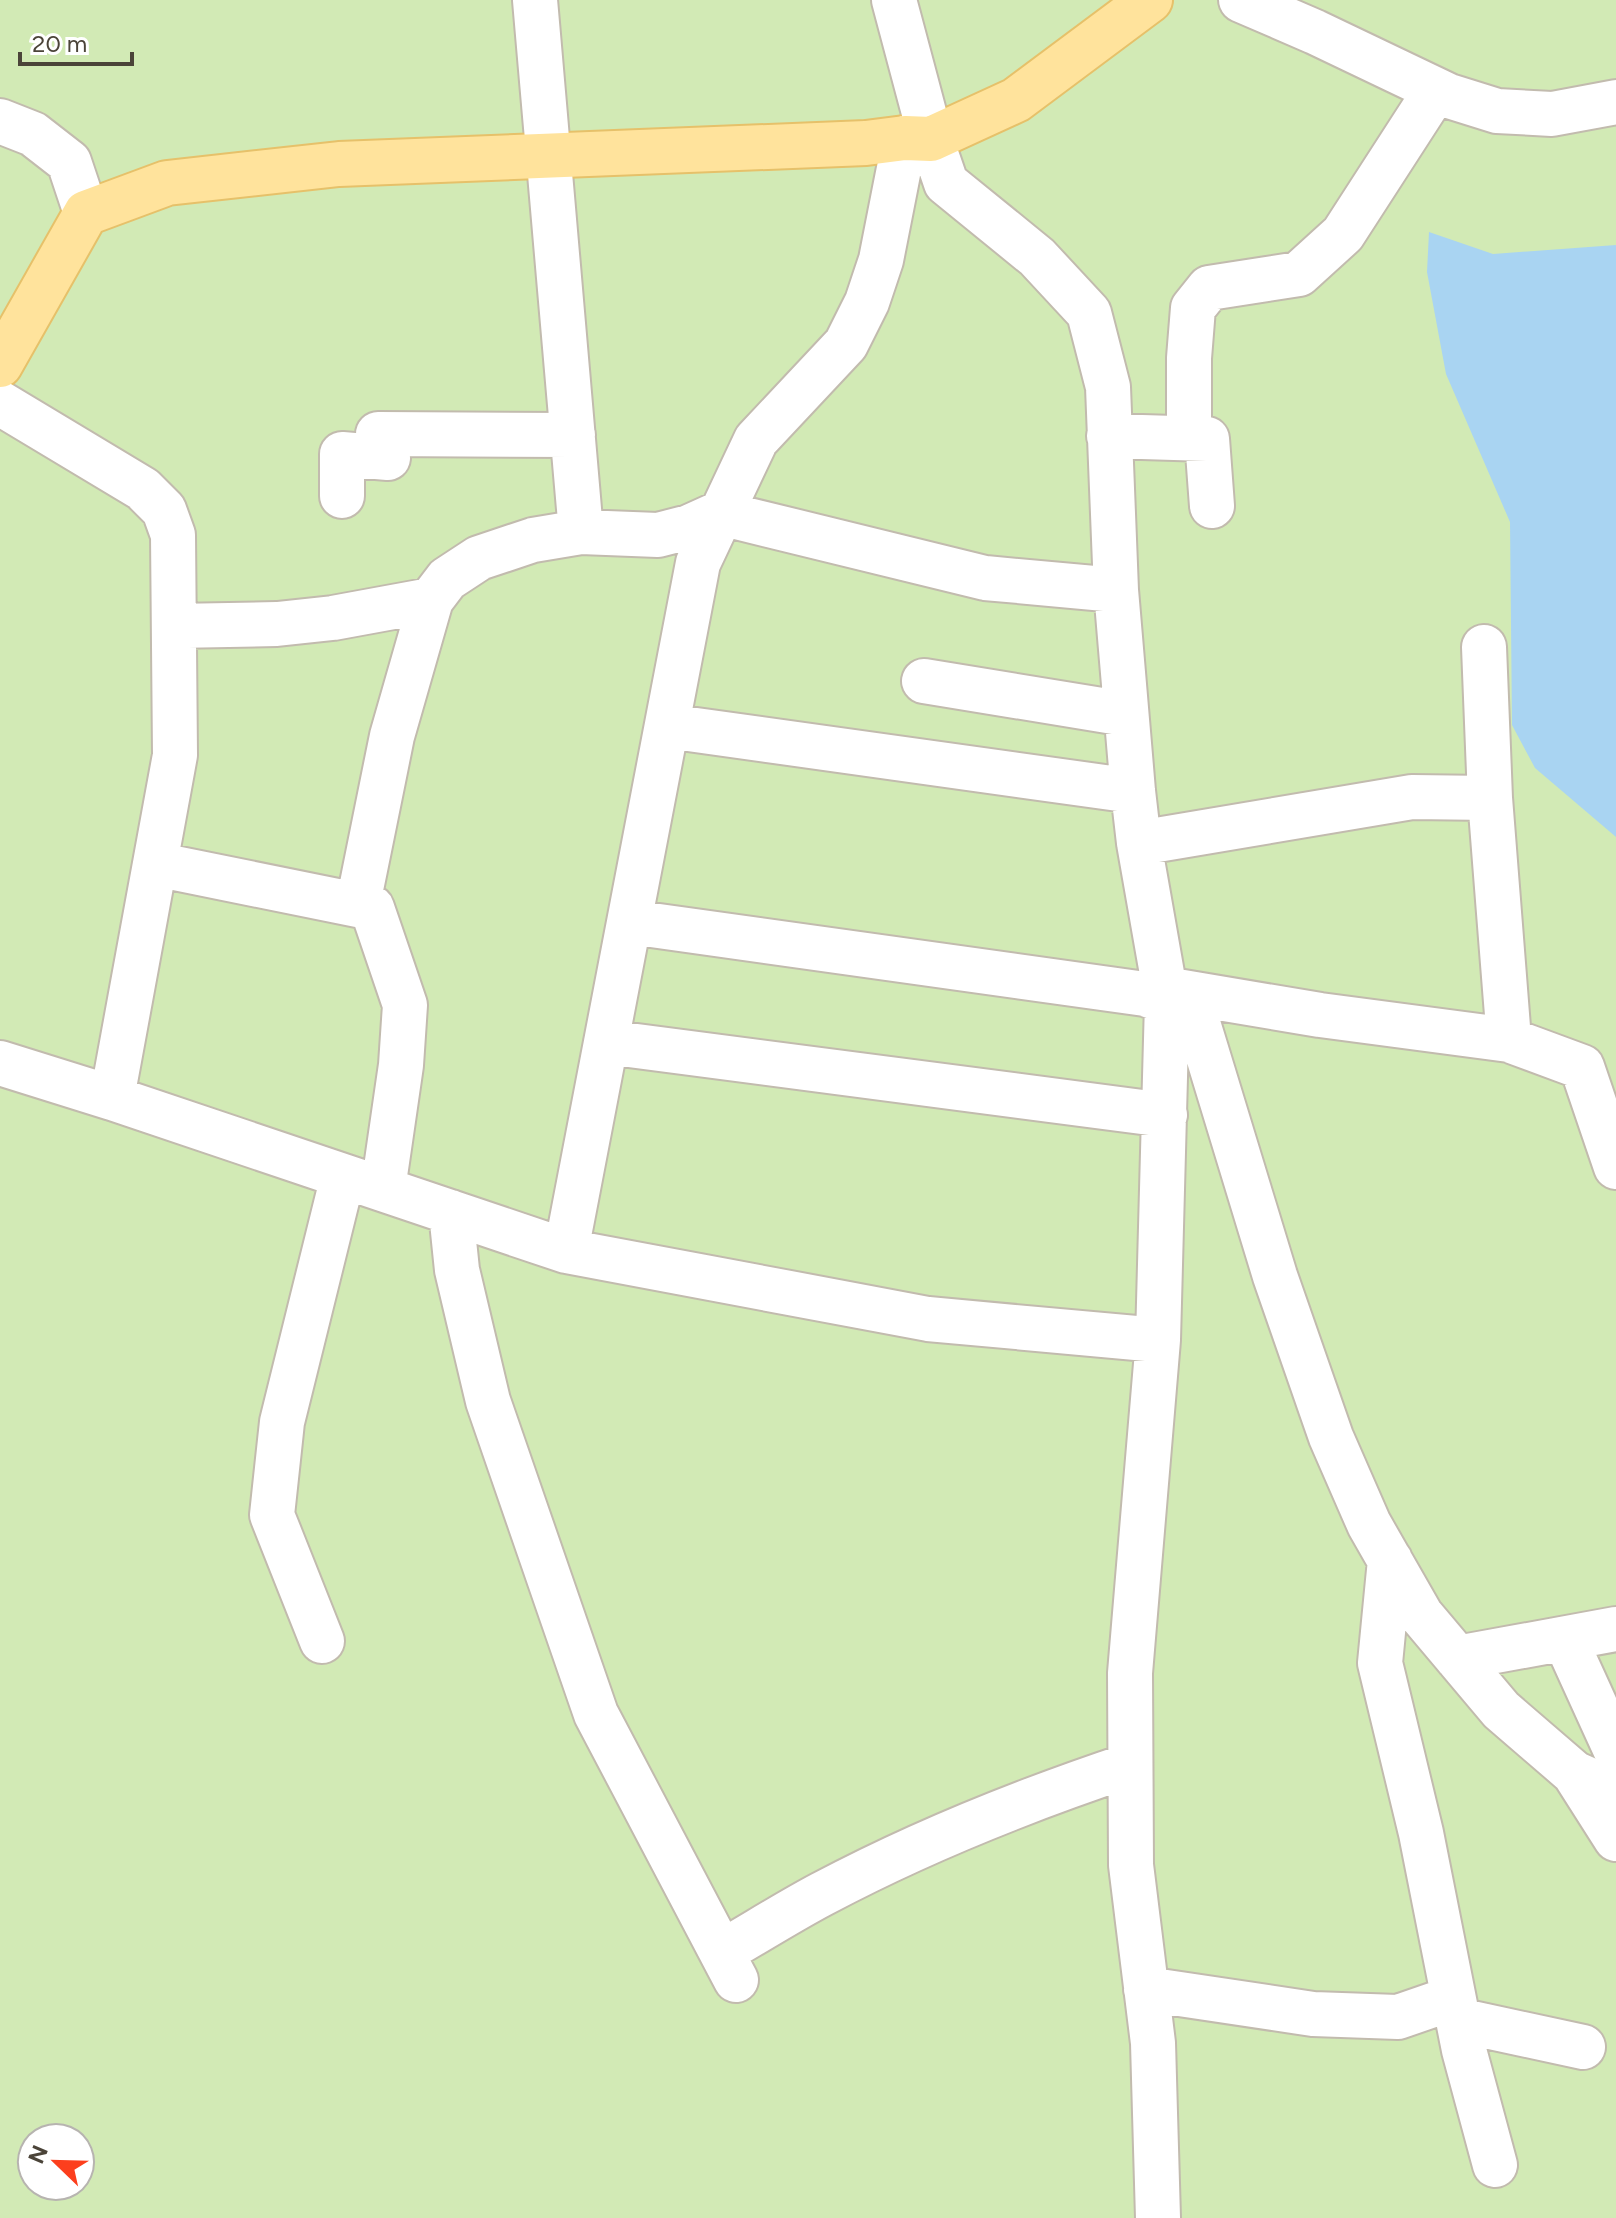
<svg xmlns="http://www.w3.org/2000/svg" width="1616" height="2218" font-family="Figtree,sans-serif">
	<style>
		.green { fill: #d2eab5; fill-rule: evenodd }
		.water { fill: #a9d4f2 }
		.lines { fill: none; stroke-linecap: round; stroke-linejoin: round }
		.minor-casing { stroke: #c2bbae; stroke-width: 48 }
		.major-casing { stroke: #e6c16a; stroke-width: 48 }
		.minor { stroke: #fff; stroke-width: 44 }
		.major { stroke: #ffe39c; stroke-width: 44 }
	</style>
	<rect width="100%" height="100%" fill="#f6f3ec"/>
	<path class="green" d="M0,0H1616V2218H0ZM32,2138H80V2186H32Z"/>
	<path class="water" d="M1429,232L1493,254L1616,245V837L1535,768L1512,725L1510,522L1446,374L1427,272Z"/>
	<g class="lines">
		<g class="minor-casing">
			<path id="minor" d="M535,0L581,532
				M894,0L931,139L946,183L1037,257L1089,313L1108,387L1116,590L1133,791L1139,843L1167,1002L1158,1340L1130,1673L1131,1865L1153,2043L1158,2218
				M1241,0L1315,32L1449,96L1497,111L1552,114L1616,102
				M0,121L33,134L69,162L86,213
				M0,403L143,489L164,510L173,535L175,755L112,1098
				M1109,436L1207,439L1212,506
				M1189,437V358L1193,308L1209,288L1299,274L1343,234L1436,90
				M342,496V454L388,458L378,434L573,435
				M174,626L277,624L333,618L431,600
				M1484,647L1490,798L1509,1040L1582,1067L1616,1167
				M924,681L1126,714
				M667,726L1133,791
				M1139,843L1412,797L1490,798
				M155,864L372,908L405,1005L401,1065L383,1189
				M358,904L392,736L431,600L447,579L479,558L533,540L581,532L658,535L689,527L720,513L985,578L1116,590
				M630,922L1145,994L1167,1002L1198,1023L1275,1276L1331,1437L1369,1524L1421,1615L1501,1710L1574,1773L1616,1792
				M1165,989L1320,1015L1509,1040
				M606,1042L1165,1115
				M0,1063L112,1098L566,1251L928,1319L1158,1340
				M451,1212L457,1270L488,1401L596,1714L736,1980
				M566,1251L698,563L756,440L846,344L867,302L881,260L905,138
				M1390,1560L1380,1663L1421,1833L1464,2050L1495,2165
				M1565,1639L1616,1751
				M322,1641L272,1515L282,1422L343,1176
				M1457,1658L1616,1629
				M1574,1773L1616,1839
				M722,1952C755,1933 788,1912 822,1894C920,1842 1025,1800 1130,1765
				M1146,1989L1313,2014L1398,2017L1453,1998
				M1458,2020L1583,2047"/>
		</g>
		<g class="major-casing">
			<path id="major" d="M0,365L86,213L167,183L339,164L866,143L905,138L931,139L1016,100L1150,0"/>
		</g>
		<use href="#minor" class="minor"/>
		<use href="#major" class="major"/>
	</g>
	<g transform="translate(56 2162) rotate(293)"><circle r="38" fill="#ffffff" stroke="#b7b4b0" stroke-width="2"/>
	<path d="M0-6L14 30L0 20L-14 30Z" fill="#fc3f1d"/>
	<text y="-12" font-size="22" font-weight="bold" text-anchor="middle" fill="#4b4439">N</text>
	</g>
	<path d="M20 52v12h112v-12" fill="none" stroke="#4b4439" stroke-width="4"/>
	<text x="32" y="52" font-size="24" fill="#4b4439" stroke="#ffffff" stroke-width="6" paint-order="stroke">20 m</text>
</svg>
